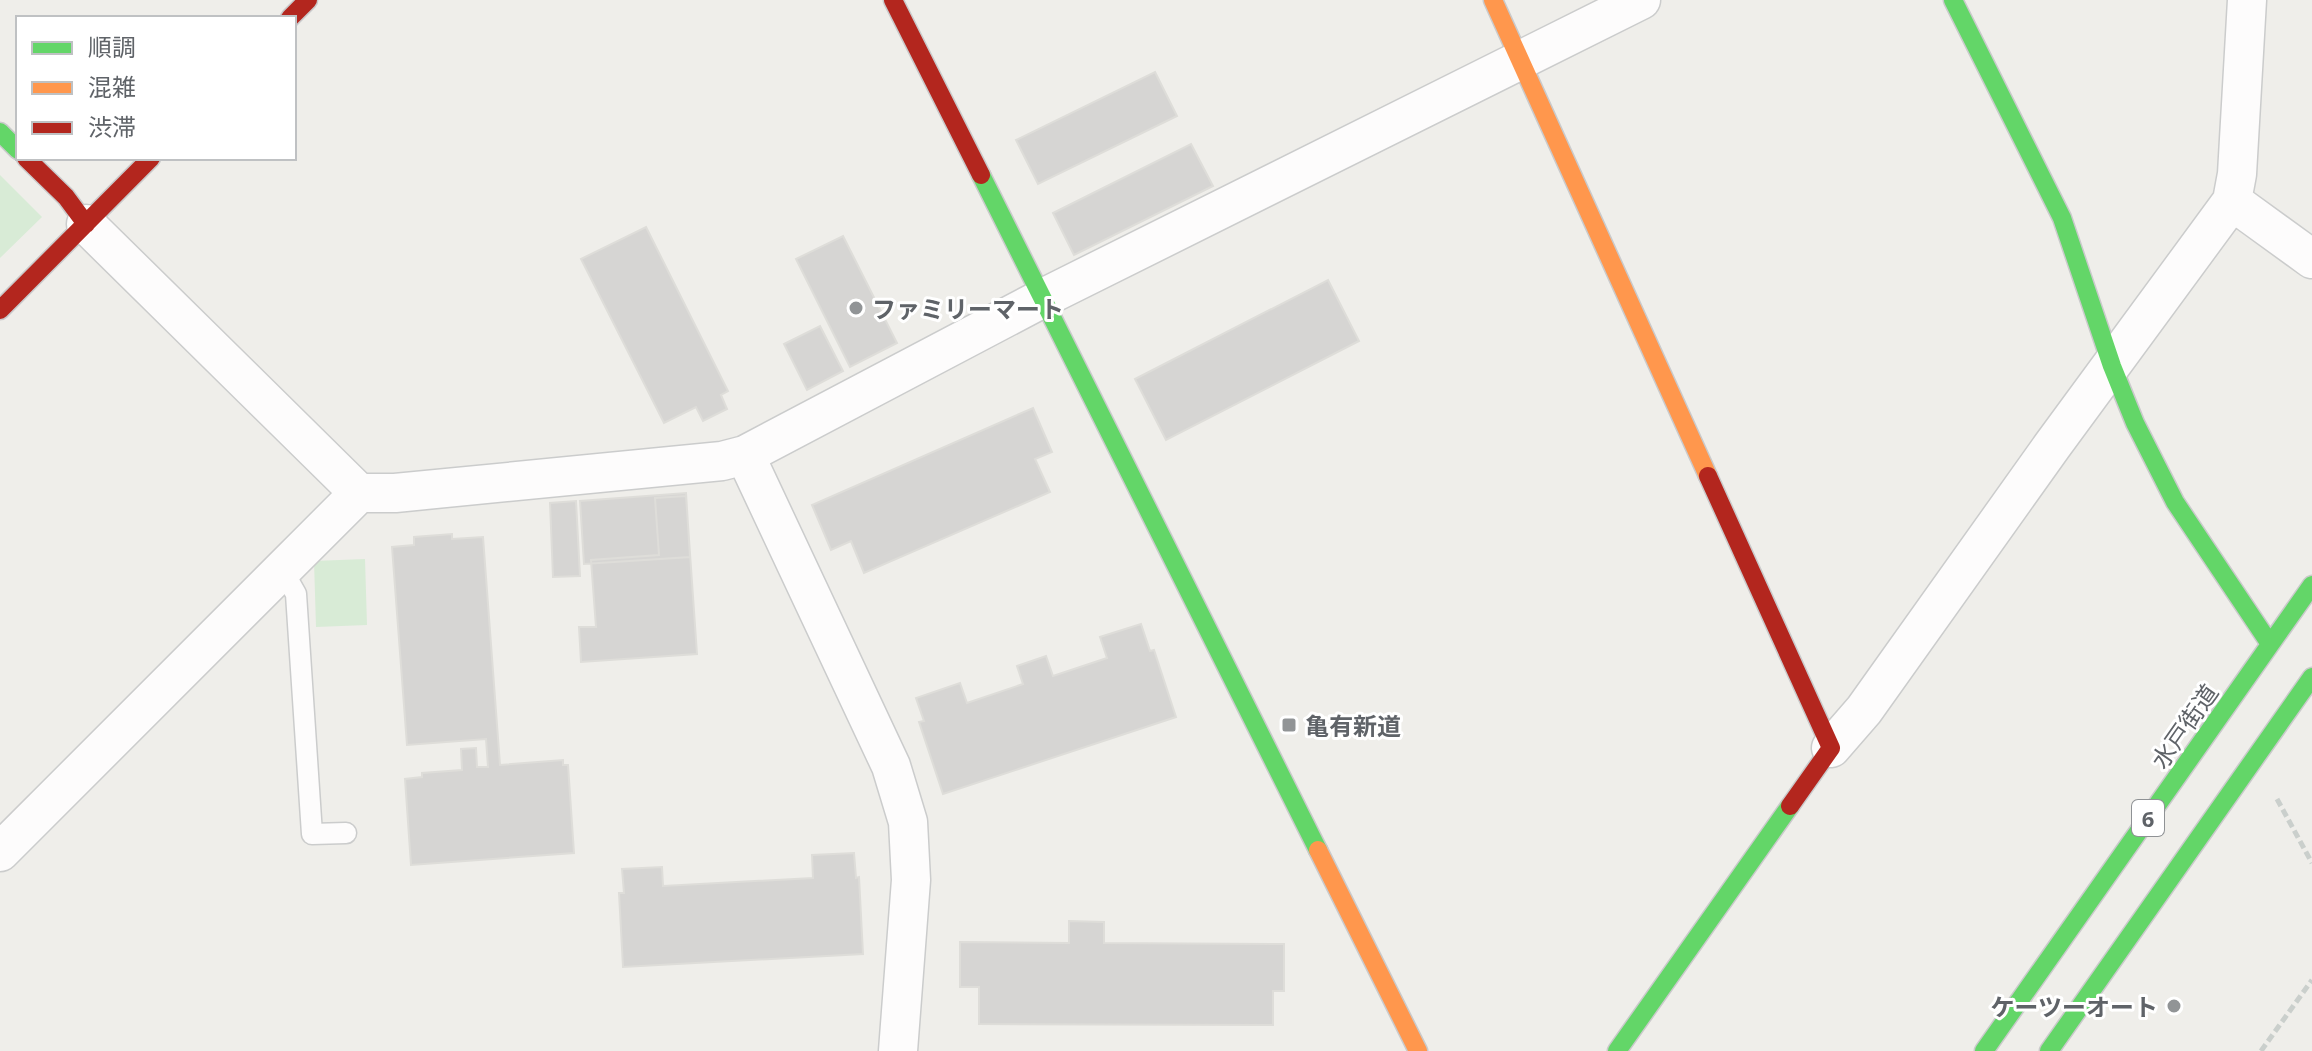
<svg xmlns="http://www.w3.org/2000/svg" width="2312" height="1051" font-family="'Noto Sans','Noto Sans JP',sans-serif">
	<style>
		.green { fill: #d8ebd6 }
		.building { fill: #d6d5d3; stroke: #deddd9; stroke-width: 2 }
		.lines { fill: none; stroke-linecap: round; stroke-linejoin: round }
		.lane-casing { stroke: #cbcccc; stroke-width: 23 }
		.street-casing { stroke: #cbcccc; stroke-width: 41 }
		.fast-casing { stroke: #cacacb; stroke-width: 21 }
		.slow-casing { stroke: #cacacb; stroke-width: 21 }
		.jam-casing { stroke: #cacacb; stroke-width: 21 }
		.path { stroke: #cacfcc; stroke-width: 5; stroke-dasharray: 8 4; stroke-linecap: butt }
		.lane { stroke: #fdfcfc; stroke-width: 20 }
		.street { stroke: #fdfcfc; stroke-width: 38 }
		.fast { stroke: #63d668; stroke-width: 18 }
		.slow { stroke: #ff974d; stroke-width: 18 }
		.jam { stroke: #b3261e; stroke-width: 18 }
		.poi-dot { fill: #919496; stroke: #fff; stroke-width: 3 }
		.labels { text-anchor: middle; dominant-baseline: central; stroke-width: 6; stroke-linejoin: round; paint-order: stroke }
		.shield { fill: #fff; stroke: #8f9295; stroke-width: 2 }
		.shield-label { font-size: 22px; font-weight: bold; fill: #5f6368 }
		.poi-label { font-size: 24px; font-weight: bold; fill: #5f6368; stroke: #fff; text-anchor: start }
		.street-label { font-size: 24px; fill: #5f6368; stroke: #fff }
	</style>
	<rect width="100%" height="100%" fill="#efeeea"/>
	<path class="green" d="M0,175L42,217L0,258Z
		M365,559L367,625L316,627L314,561Z"/>
	<path class="building" d="M1155,72L1177,116L1038,184L1016,140Z
		M1191,144L1213,186L1074,255L1053,213Z
		M646,227L728,391L721,395L727,409L703,421L696,407L664,423L581,259Z
		M843,236L897,343L850,367L796,259Z
		M1328,280L1359,341L1166,440L1135,379Z
		M820,326L843,371L807,390L784,344Z
		M1033,408L1052,452L1035,459L1050,492L864,573L851,541L831,550L812,505Z
		M686,493L690,557L584,564L580,501Z
		M686,496L697,654L581,662L579,627H596L591,560L659,555L655,498Z
		M576,501L580,576L553,577L550,503Z
		M452,534V539L483,537L500,765L563,760V765H568L574,853L411,865L405,779L422,777V773L462,770L461,749L476,748L477,767H488L486,739L407,745L392,547L414,545V537Z
		M1141,624L1150,651L1154,650L1176,717L943,794L919,722L924,721L916,698L960,683L967,703L1023,684L1017,666L1046,656L1053,676L1107,658L1100,637Z
		M854,853L856,878L859,877L863,954L623,967L619,893H624L622,869L662,867L663,886L813,878L812,855Z
		M1069,921L1104,922V943L1284,944V991H1273V1025L979,1024V987H960V942L1069,943Z"/>
	<g class="lines">
		<g class="lane-casing">
			<path id="lane" d="M283,571L296,594L312,834L346,833"/>
		</g>
		<g class="street-casing">
			<path id="street" d="M2232,201L2312,259
				M86,224L359,493H395L722,461L745,455L1043,298L1641,0
				M745,455L891,766L908,822L911,880L898,1051
				M1831,748L1864,710L2052,446L2232,201L2237,174L2247,0
				M0,852L359,493"/>
		</g>
		<g class="fast-casing">
			<path id="fast" d="M1953,0L2062,218L2112,366L2135,423L2175,502L2270,644
				M0,132L18,150
				M981,175L1318,850
				M1617,1051L1790,806
				M1984,1051L2312,585
				M2049,1051L2312,677"/>
		</g>
		<g class="slow-casing">
			<path id="slow" d="M1493,0L1708,476
				M1318,850L1418,1051"/>
		</g>
		<g class="jam-casing">
			<path id="jam" d="M893,0L981,175
				M290,18L308,0
				M26,158L66,197L86,224
				M0,310L151,158
				M1708,476L1831,748L1790,806"/>
		</g>
		<path class="path" d="M2277,799L2312,863
			M2261,1051L2312,980"/>
		<use href="#lane" class="lane"/>
		<use href="#street" class="street"/>
		<use href="#fast" class="fast"/>
		<use href="#slow" class="slow"/>
		<use href="#jam" class="jam"/>
	</g>
	<g class="poi-dot">
		<circle cx="856" cy="308" r="8"/>
		<rect x="1281" y="717" width="16" height="16" rx="4"/>
		<circle cx="2174" cy="1006" r="8"/>
	</g>
	<g class="labels">
		<rect class="shield" x="2132" y="800" width="32" height="36" rx="6"/>
		<g class="shield-label">
			<text x="2148" y="818">6</text>
		</g>
		<g class="poi-label">
			<text x="872" y="308">ファミリーマート</text>
			<text x="1305" y="725">亀有新道</text>
			<text x="2158" y="1006" text-anchor="end">ケーツーオート</text>
		</g>
		<g class="street-label">
			<text transform="translate(2184 726) rotate(-55)">水戸街道</text>
		</g>
	</g>
	<rect x="16" y="16" width="280" height="144" fill="#ffffff" stroke="#bfc1c3" stroke-width="2"/>
	<rect x="32" y="42" width="40" height="12" fill="#63d668" stroke="#bfc1c3" stroke-width="2"/>
	<text x="88" y="56" font-size="24" fill="#5f6368">順調</text>
	<rect x="32" y="82" width="40" height="12" fill="#ff974d" stroke="#bfc1c3" stroke-width="2"/>
	<text x="88" y="96" font-size="24" fill="#5f6368">混雑</text>
	<rect x="32" y="122" width="40" height="12" fill="#b3261e" stroke="#bfc1c3" stroke-width="2"/>
	<text x="88" y="136" font-size="24" fill="#5f6368">渋滞</text>
</svg>
